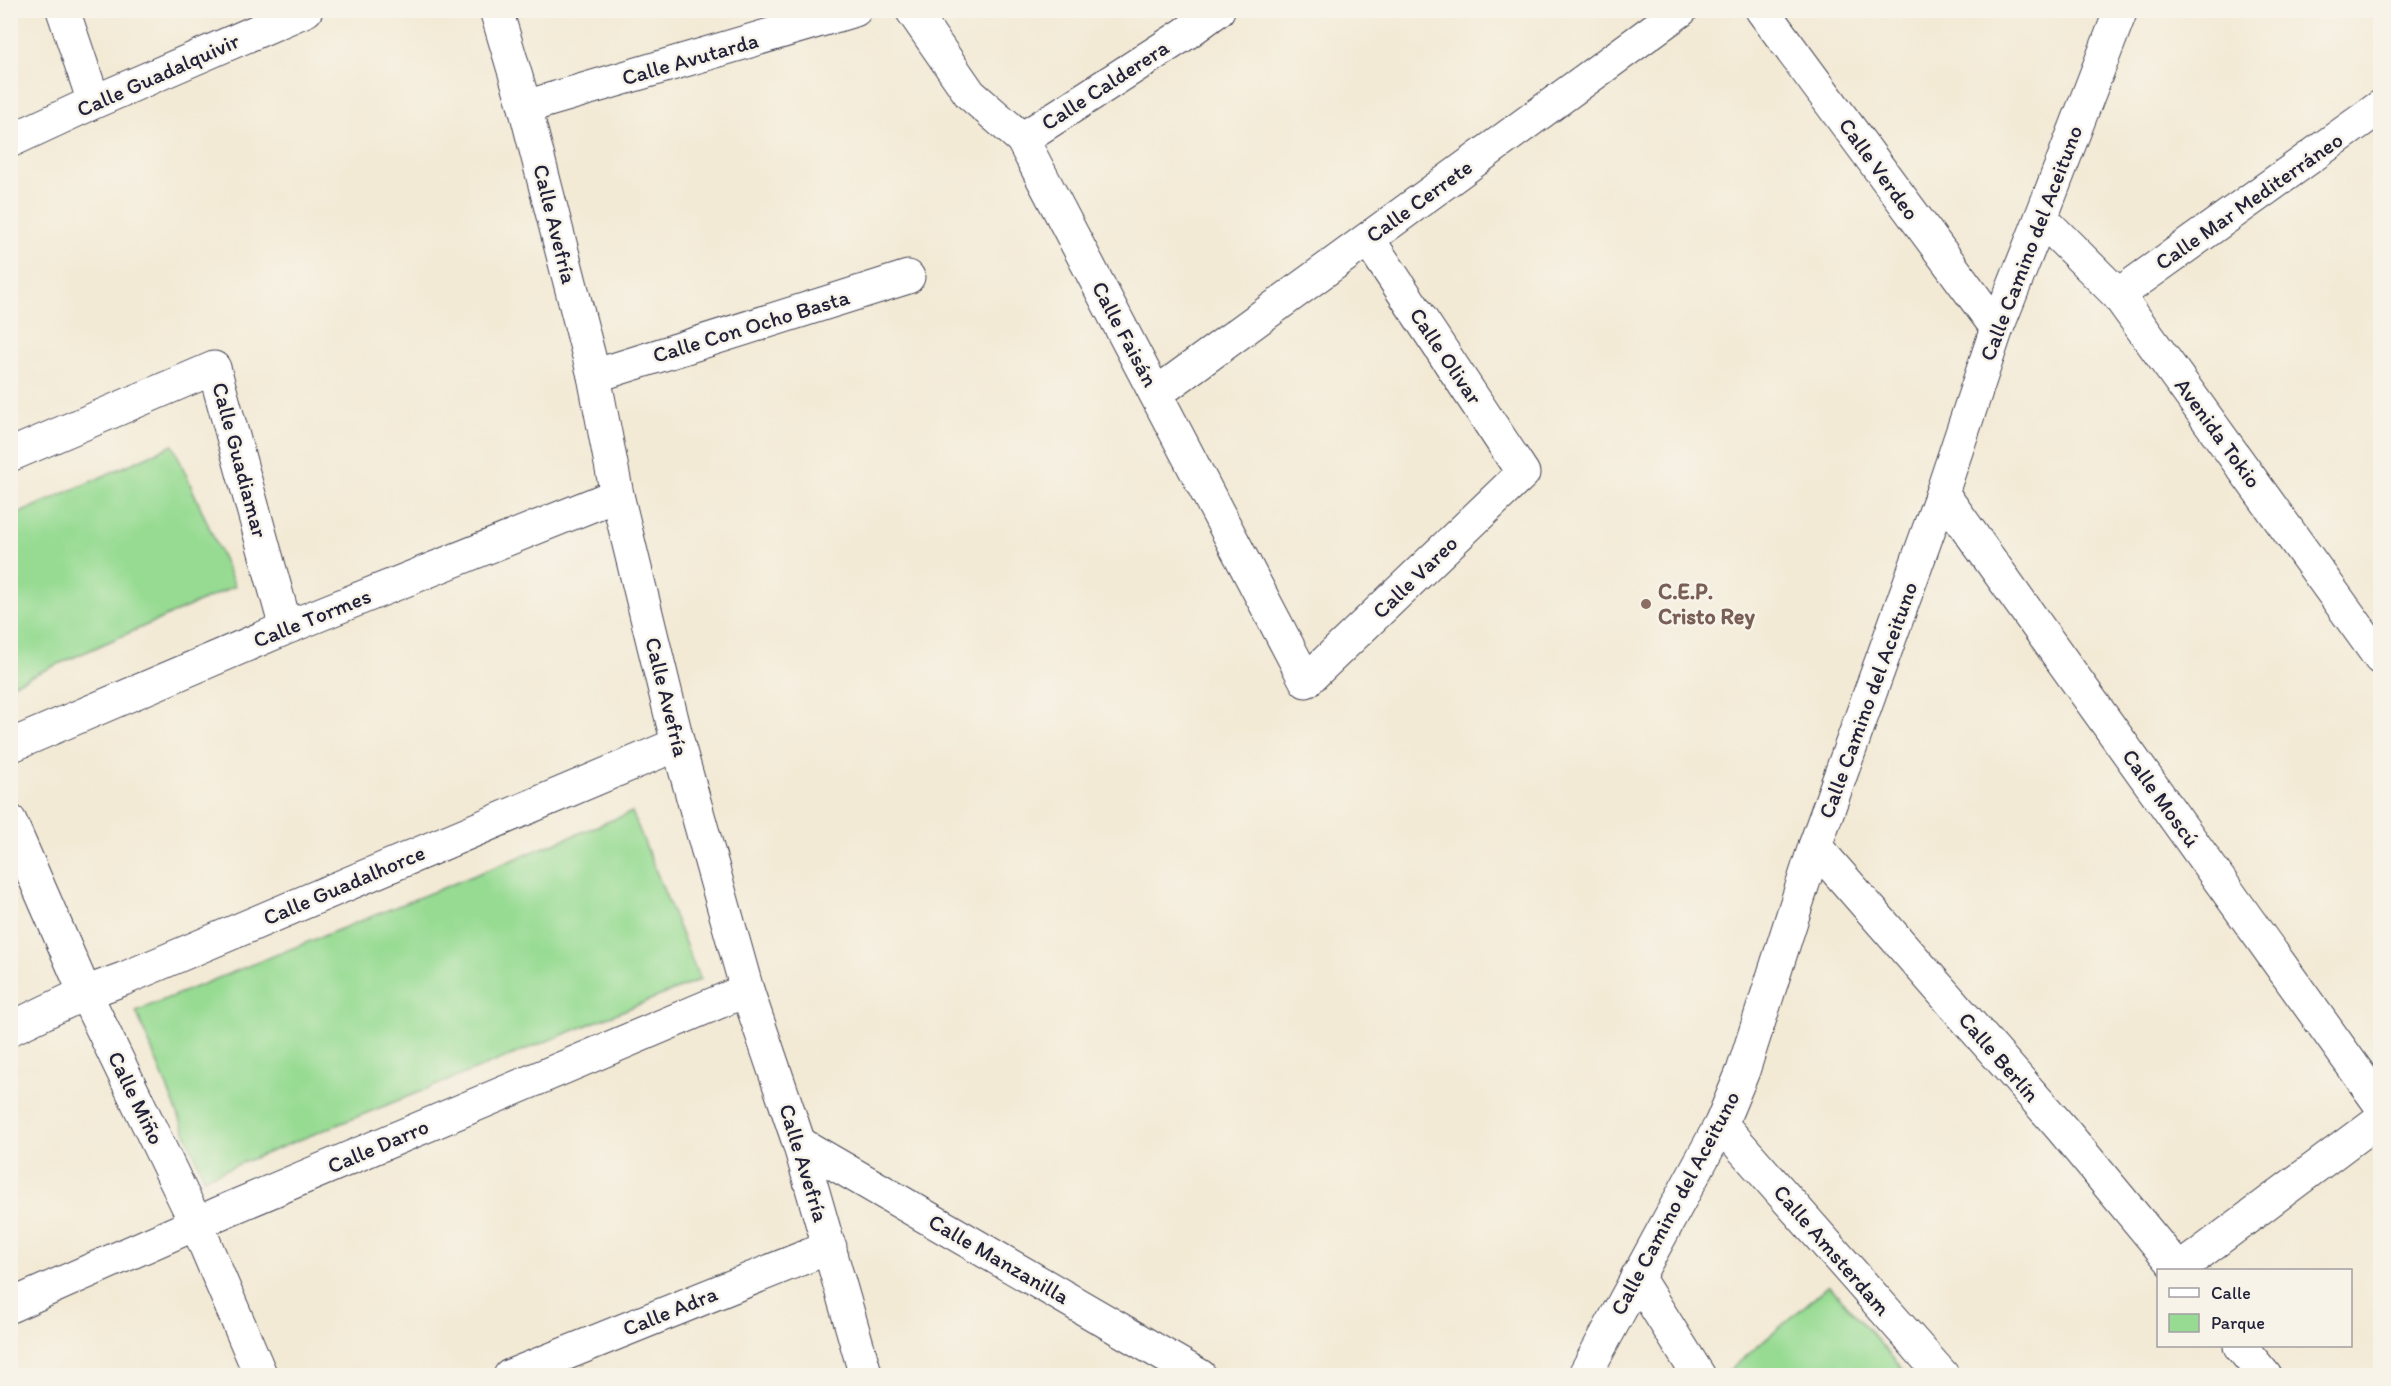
<svg xmlns="http://www.w3.org/2000/svg" width="2391" height="1386" font-family="Itim,sans-serif">
	<style>
		.green { fill: #97db93; stroke: #5c7e67; stroke-width: 1.5 }
		.lines { fill: none; stroke-linecap: round; stroke-linejoin: round }
		.pedestrian-casing { stroke: #414052; stroke-width: 34 }
		.minor-casing { stroke: #414052; stroke-width: 35 }
		.tertiary-casing { stroke: #414052; stroke-width: 35 }
		.pedestrian { stroke: #fff; stroke-width: 32 }
		.minor { stroke: #fff; stroke-width: 33 }
		.tertiary { stroke: #fff; stroke-width: 33 }
		.education-dot { fill: #8d6e63; stroke: #f7f3e8; stroke-width: 2 }
		.labels { text-anchor: middle; dominant-baseline: central; stroke-width: 5; stroke-linejoin: round; paint-order: stroke }
		.street-label { font-size: 22px; fill: #22223b; stroke: #f7f3e8 }
		.education-label { font-size: 22px; font-weight: bold; fill: #785e54; stroke: #f7f3e8; text-anchor: start }
	</style>
	<rect width="100%" height="100%" fill="#f7f3e8"/>
	<filter id="ink" filterUnits="userSpaceOnUse"><feTurbulence type="fractalNoise" baseFrequency=".0167" numOctaves="2"/><feDisplacementMap in="SourceGraphic" scale="12" xChannelSelector="R" yChannelSelector="G"/><feConvolveMatrix kernelMatrix="1 2 1 2 8 2 1 2 1" color-interpolation-filters="sRGB"/></filter>
	<filter id="wash" filterUnits="userSpaceOnUse"><feTurbulence type="fractalNoise" baseFrequency=".008" numOctaves="4" result="noise"/><feDisplacementMap in="SourceGraphic" scale="24" xChannelSelector="R" yChannelSelector="G"/><feGaussianBlur stdDeviation="1.35" result="paint"/><feColorMatrix in="noise" values="0 0 0 0 0 0 0 0 0 0 0 0 0 0 0 0 0 1.4 0 .05"/><feComposite in="paint" operator="in"/></filter>
	<g filter="url(#wash)">
		<rect width="100%" height="100%" fill="#f3ead5"/>
		<path class="green" d="M173,445L235,586L11,685V517Z
			M632,812L700,980L204,1178L136,1011Z
			M1829,1285L1908,1375H1732L1729,1371Z"/>
	</g>
	<g filter="url(#ink)">
		<g class="lines">
			<g class="pedestrian-casing">
				<path id="pedestrian" d="M2178,1270L2380,1119"/>
			</g>
			<g class="minor-casing">
				<path id="minor" d="M63,10L94,102
					M912,10L970,94L1022,139L1306,681L1523,473L1368,239
					M1762,10L1997,328
					M525,107L855,10
					M1022,139L1185,34L1218,10
					M10,141L94,102L306,10
					M2041,218L2118,295L2380,658
					M2118,295L2380,107
					M594,376L908,277
					M1157,393L1681,10
					M10,455L214,368L286,628
					M1942,493L2380,1104
					M10,746L286,628L617,495
					M10,821L85,993L196,1223L261,1376
					M1815,846L2063,1130L2179,1270
					M10,1029L85,993L123,979L678,744
					M1721,1124L1943,1376
					M799,1143L1200,1376
					M1637,1277L1699,1376
					M10,1306L229,1209L747,990
					M2240,1346L2265,1376
					M510,1376L830,1247"/>
			</g>
			<g class="tertiary-casing">
				<path id="tertiary" d="M496,10L525,107L594,376L617,495L678,744L747,990L799,1143L866,1376
					M1584,1376L1721,1124L1743,1071L1815,846L1942,493L1997,328L2041,218L2121,10"/>
			</g>
			<use href="#pedestrian" class="pedestrian"/>
			<use href="#minor" class="minor"/>
			<use href="#tertiary" class="tertiary"/>
		</g>
	</g>
	<circle class="education-dot" cx="1646" cy="604" r="6"/>
	<g class="labels">
		<g class="street-label">
			<text transform="translate(690 59) rotate(-16)">Calle Avutarda</text>
			<text transform="translate(158 75) rotate(-24)">Calle Guadalquivir</text>
			<text transform="translate(1105 85) rotate(-33)">Calle Calderera</text>
			<text transform="translate(1879 169) rotate(54)">Calle Verdeo</text>
			<text transform="translate(1419 201) rotate(-36)">Calle Cerrete</text>
			<text transform="translate(2249 201) rotate(-35)">Calle Mar Mediterráneo</text>
			<text transform="translate(555 224) rotate(76)">Calle Avefría</text>
			<text transform="translate(2031 243) rotate(-69)">Calle Camino del Aceituno</text>
			<text transform="translate(751 326) rotate(-17)">Calle Con Ocho Basta</text>
			<text transform="translate(1125 334) rotate(62)">Calle Faisán</text>
			<text transform="translate(1446 356) rotate(56)">Calle Olivar</text>
			<text transform="translate(2218 433) rotate(54)">Avenida Tokio</text>
			<text transform="translate(240 460) rotate(75)">Calle Guadiamar</text>
			<text transform="translate(1415 577) rotate(-44)">Calle Vareo</text>
			<text transform="translate(312 618) rotate(-22)">Calle Tormes</text>
			<text transform="translate(667 697) rotate(76)">Calle Avefría</text>
			<text transform="translate(1868 700) rotate(-70)">Calle Camino del Aceituno</text>
			<text transform="translate(2161 798) rotate(54)">Calle Moscú</text>
			<text transform="translate(344 885) rotate(-23)">Calle Guadalhorce</text>
			<text transform="translate(1999 1057) rotate(49)">Calle Berlín</text>
			<text transform="translate(136 1098) rotate(64)">Calle Miño</text>
			<text transform="translate(378 1146) rotate(-23)">Calle Darro</text>
			<text transform="translate(804 1163) rotate(73)">Calle Avefría</text>
			<text transform="translate(1675 1203) rotate(-62)">Calle Camino del Aceituno</text>
			<text transform="translate(1832 1250) rotate(49)">Calle Amsterdam</text>
			<text transform="translate(999 1259) rotate(30)">Calle Manzanilla</text>
			<text transform="translate(670 1311) rotate(-22)">Calle Adra</text>
		</g>
		<g class="education-label">
			<text x="1658" y="591">C.E.P.<tspan x="1658" dy="25">Cristo Rey</tspan></text>
		</g>
	</g>
	<rect width="2391" height="1386" fill="none" stroke="#f7f3e8" stroke-width="36"/>
	<rect x="2157" y="1269" width="195" height="78" fill="#f7f3e8" stroke="#a29fa3" stroke-width="1.5"/>
	<rect x="2169" y="1288" width="30" height="9" fill="#ffffff" stroke="#a29fa3" stroke-width="1.5"/>
	<text x="2211" y="1299" font-size="18" fill="#22223b">Calle</text>
	<rect x="2169" y="1314" width="30" height="18" fill="#97db93" stroke="#a29fa3" stroke-width="1.5"/>
	<text x="2211" y="1329" font-size="18" fill="#22223b">Parque</text>
</svg>
